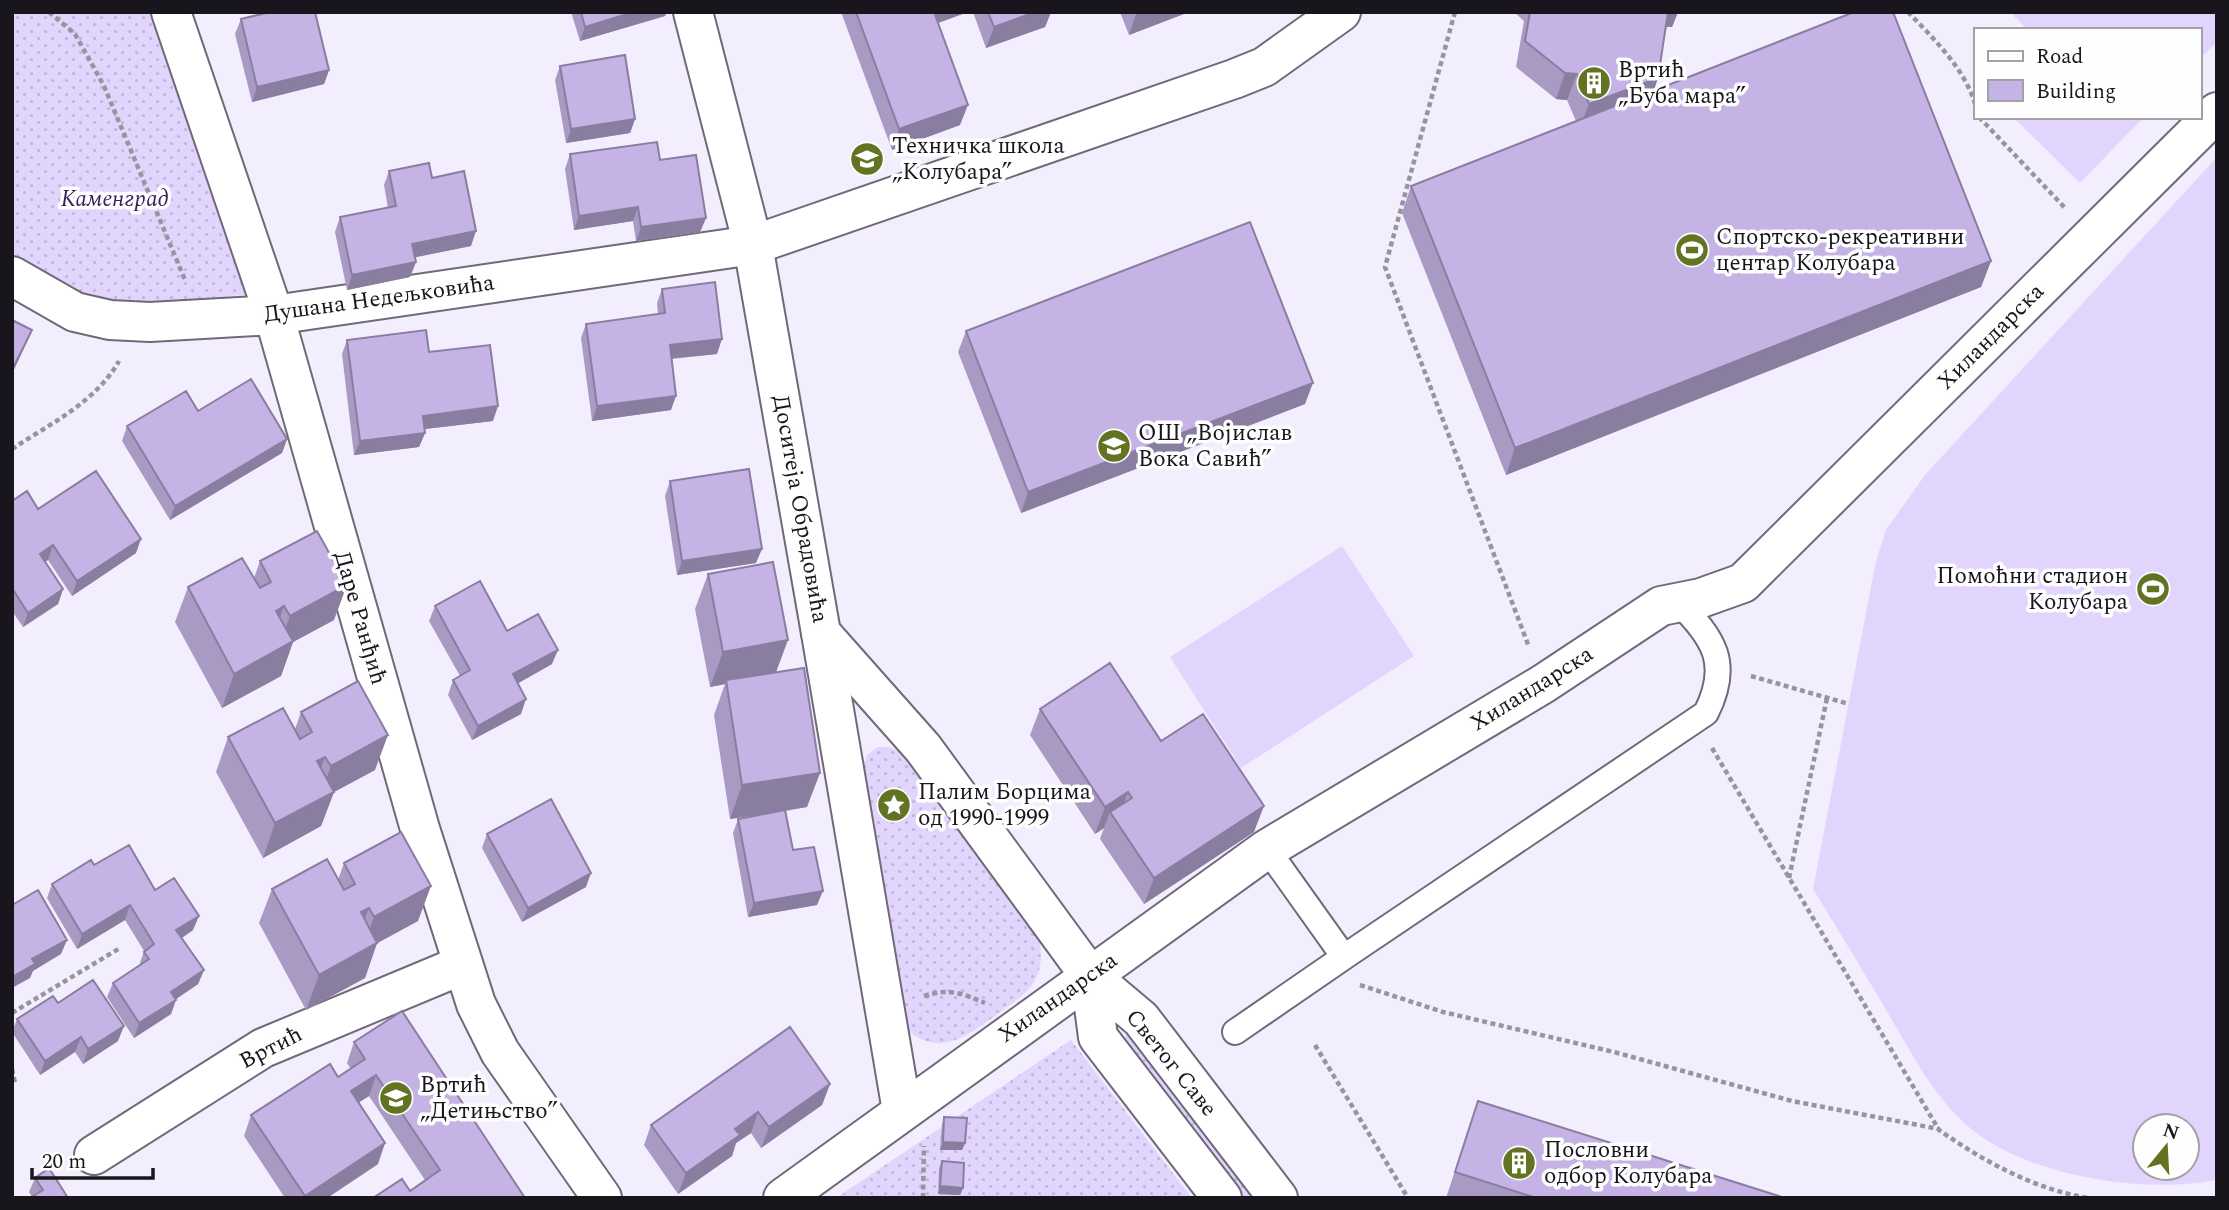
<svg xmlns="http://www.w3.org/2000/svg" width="2229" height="1210" font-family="Spectral,serif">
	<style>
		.grass { fill: url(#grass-dots) }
		.garden { fill: #e2d5fd; fill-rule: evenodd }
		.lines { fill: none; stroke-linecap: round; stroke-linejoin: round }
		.lane-casing { stroke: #6f6979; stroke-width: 28 }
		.street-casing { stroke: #6f6979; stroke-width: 42 }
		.secondary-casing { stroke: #6f6979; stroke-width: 42 }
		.path { stroke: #97949f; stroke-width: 4.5; stroke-dasharray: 5 3.5; stroke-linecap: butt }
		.lane { stroke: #fff; stroke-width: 24 }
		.street { stroke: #fff; stroke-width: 38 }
		.secondary { stroke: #fff; stroke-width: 38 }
		.wall { fill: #a99ac4 }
		.shaded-wall { fill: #897da0 }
		.building { fill: #c4b3e4; stroke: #897da0; stroke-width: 2 }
		.labels { text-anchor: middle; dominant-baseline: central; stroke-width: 7; stroke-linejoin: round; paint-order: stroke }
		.poi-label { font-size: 23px; fill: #18161c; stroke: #fefefe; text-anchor: start }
		.park-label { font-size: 23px; font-style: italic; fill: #381f59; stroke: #fefefe }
		.street-label { font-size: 23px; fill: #18161c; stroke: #fefefe }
	</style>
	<defs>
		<pattern id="grass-dots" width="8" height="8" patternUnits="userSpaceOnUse" patternTransform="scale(1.75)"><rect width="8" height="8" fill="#e2d5fd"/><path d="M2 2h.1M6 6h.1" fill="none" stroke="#c1b6d8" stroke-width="1.8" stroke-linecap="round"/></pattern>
	</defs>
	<rect width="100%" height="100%" fill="#f3eefd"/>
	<path class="grass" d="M12,12H159L252,294L124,306L83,298L12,259Z
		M878,747H889L904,754L1037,928C1040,945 1044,960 1037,976C1030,993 1013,1002 999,1013C970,1034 942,1058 908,1031L862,770L867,755Z
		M1127,1035L1259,1198H1238L1114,1044Z
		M1071,1040L1192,1198H836Z"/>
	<path class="garden" d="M2010,12H2217V42L2199,60V30H2028Z
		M2013,117H2144L2080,183Z
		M2217,157V1180C2140,1195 2011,1175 1956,1115C1930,1088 1912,1054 1893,1022C1867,977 1840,933 1813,889L1876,561L1886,530L1925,475ZM2187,1126V1168H2145V1126Z
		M1342,546L1414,656L1241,768L1170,657Z"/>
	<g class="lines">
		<g class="lane-casing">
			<path id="lane" d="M1267,849L1344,957L1706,713C1731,663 1714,639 1678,602
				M1235,1032L1344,957"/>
		</g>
		<g class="street-casing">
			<path id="street" d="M171,12L274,315L420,829L476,1004L500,1052L602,1198
				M693,12L753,245L1234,79L1264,67L1341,12
				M821,633L902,1111
				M94,1155L263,1048L462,965
				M783,1198L1267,849L1543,684L1661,606L1701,598L1743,583L2217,112"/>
		</g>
		<g class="secondary-casing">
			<path id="secondary" d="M12,276L75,312L110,320L150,322L274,315L753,245L821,633L923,748L1090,976L1141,1019L1278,1198
				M1090,976L1098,1037L1222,1198"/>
		</g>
		<path class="path" d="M49,12L75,34L104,86L185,280
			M1455,12L1385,267L1529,647
			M1908,12C1933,38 1965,69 1975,104
			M1979,117L2065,208
			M12,449C50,424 97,401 119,361
			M1751,676L1849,704
			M1712,748L1939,1130C1983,1161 2034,1189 2088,1198
			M1789,878L1827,698
			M1360,985L1443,1012L1614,1052L1792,1101L1939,1129
			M924,996C949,988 961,993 985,1003
			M12,1013L120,948
			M1315,1045L1408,1198
			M12,1069L15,1083L12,1085
			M923,1198L924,1146"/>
		<use href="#lane" class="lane"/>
		<use href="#street" class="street"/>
		<use href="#secondary" class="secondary"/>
	</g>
	<path class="wall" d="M266,12H315L329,70L324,84L252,102L235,34L241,19L266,13Z
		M571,12H667L665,16L580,41Z
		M841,12H968L938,23L960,125L892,150Z
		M973,12H1051L1045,27L986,48Z
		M1120,12H1189L1129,35Z
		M1514,12H1678L1672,27H1666L1654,91L1991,261L1981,287L1506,475L1402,213L1411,186L1576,121L1567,100L1556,99L1516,67L1524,21Z
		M560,66L635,119L630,133L566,143L555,80Z
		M570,154L660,160L706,218L700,232L636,241L633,221L574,230L565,169Z
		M389,171L432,178L471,246L415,257L416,262L410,277L347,290L335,232L340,217L388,208L384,185Z
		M662,289L717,354L672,359L671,410L592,421L581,338L586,324L658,314L657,303Z
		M966,331L1305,404L1021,513L958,352Z
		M347,340L429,352L493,421L424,429L425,433L419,447L354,455L342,354Z
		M198,411L287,439L282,453L170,520L122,441L127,426Z
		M670,481L756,563L677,575L665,496Z
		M12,501L38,509L136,553L72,596L48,560L45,562L63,589L58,604L23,627L12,611Z
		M260,561L334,620L293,642L281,676L222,708L175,622L188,587L254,578Z
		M708,574L776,673L807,807L786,811L793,850L817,905L748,917L733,833L738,819L764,814L730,819L714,715L725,684L710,687L695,609Z
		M435,606L507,631L552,664L518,683L521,714L472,740L448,695L453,680L460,676L429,621Z
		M1040,709L1161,741L1254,832L1144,904L1100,839L1104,828L1095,834L1030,735Z
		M301,712L375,770L334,792L321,826L263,858L216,772L228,737L295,729Z
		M487,834L586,887L522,922L482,848Z
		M344,863L418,921L377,943L365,978L306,1010L259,923L272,889L338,880Z
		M94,865L155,890L193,930L182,938L204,970L198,984L176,999L171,1014L134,1038L107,997L113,983L139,966L144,951L125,920L77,949L47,898L52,884Z
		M58,1003L118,1041L83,1064L75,1052L40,1075L12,1032L17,1019Z
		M354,1042L525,1198L410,1191L425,1180L369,1096L358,1103L378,1164L327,1198H285L244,1136L251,1115L338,1077L351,1069L347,1063Z
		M830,1084L822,1105L761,1148L751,1133L736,1143L732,1156L678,1194L644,1145L651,1125Z
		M1478,1101L1785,1198H1446Z
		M944,1117L965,1143L962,1150H940L942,1124Z
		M942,1161L963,1188L960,1195L938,1194L939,1168Z
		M35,1178L68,1198L32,1197L29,1192Z"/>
	<path class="shaded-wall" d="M634,12H667L665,16L580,41L585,27Z
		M930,12H968L924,28Z
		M1035,12H1051L1045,27L986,48L994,27Z
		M1141,12H1189L1129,35L1136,14Z
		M1666,12H1678L1672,27L1660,26Z
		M329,70L324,84L252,102L257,87Z
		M1565,73L1577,74L1567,100L1556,99Z
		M1658,78L1649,105L1579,130L1589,104Z
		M968,105L960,125L892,150L899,129Z
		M635,119L630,133L566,143L571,129Z
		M638,207L633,221L574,230L579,216Z
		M706,218L700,232L636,241L641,227Z
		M476,231L471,246L407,259L412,244Z
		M1991,261L1981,287L1506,475L1515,448Z
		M416,262L410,277L347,290L352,275Z
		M32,330L26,344L12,374V370Z
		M722,339L717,354L664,359L670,345Z
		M1313,383L1305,404L1021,513L1028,492Z
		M676,396L671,410L592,421L597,406Z
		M498,406L493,421L417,430L423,416Z
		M425,433L419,447L354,455L360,441Z
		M287,439L282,453L170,520L175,506Z
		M141,539L136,553L72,596L77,581Z
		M53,545L48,560L35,568L40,554Z
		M762,549L756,563L677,575L682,561Z
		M347,585L334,620L293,642L281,676L222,708L234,674L277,650L290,616Z
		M63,589L58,604L23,627L28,613Z
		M284,606L272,641L276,611Z
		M788,640L775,675L726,680L725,684L710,687L723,652Z
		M558,650L552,664L508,689L513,674Z
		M526,699L521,714L472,740L478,726Z
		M388,735L375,770L334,792L321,826L263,858L275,823L318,800L331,766Z
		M325,757L313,791L317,761Z
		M820,773L807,807L730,819L742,785Z
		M1128,792L1118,819L1110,812L1104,828L1095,834L1105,807Z
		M1264,806L1254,832L1144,904L1154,878Z
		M591,873L586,887L522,922L528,908Z
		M431,886L418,921L361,952L374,917Z
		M823,891L817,905L748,917L754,903Z
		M130,905L125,920L77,949L82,934Z
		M369,908L356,942L361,912Z
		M199,916L193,930L171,945L176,930Z
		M67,940L61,954L33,971L30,978L12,988V977L32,959Z
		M377,943L365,978L306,1010L319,975Z
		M204,970L198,984L166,1006L171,992Z
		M176,1000L171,1014L134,1038L139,1023Z
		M124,1026L118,1041L83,1064L88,1049Z
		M81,1037L75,1052L40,1075L45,1061Z
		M376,1075L369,1096L343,1112L351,1091Z
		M830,1084L822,1105L761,1148L769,1127Z
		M758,1112L751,1133L736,1143L732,1156L678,1194L686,1173L735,1129Z
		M943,1142L965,1143L962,1150H940Z
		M385,1143L378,1164L327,1198H305V1196Z
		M940,1186L963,1188L960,1195L938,1194Z"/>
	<path class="building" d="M270,12H315L329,70L257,87L241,19Z
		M581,12H634L585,27Z
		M856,12H934L968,105L899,129Z
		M988,12H1035L994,27Z
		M1530,12H1668L1658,78L1589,104L1577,74L1565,73L1525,41Z
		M1854,12H1893L1991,261L1515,448L1411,186Z
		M625,55L635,119L571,129L560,66Z
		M657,142L660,160L696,155L706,218L641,227L638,207L579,216L570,154Z
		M429,163L432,178L464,171L476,231L412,244L416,262L352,275L340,217L396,206L389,171Z
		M1250,222L1313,383L1028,492L966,331Z
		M715,282L722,339L670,345L676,396L597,406L586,324L665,313L662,289Z
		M12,320L32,330L12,370Z
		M426,330L429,352L490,345L498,406L423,416L425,433L360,441L347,340Z
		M251,379L287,439L175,506L127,426L186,391L198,411Z
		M749,469L762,549L682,561L670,481Z
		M96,471L141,539L77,581L53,545L40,554L63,589L28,613L12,588V501L27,491L38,509Z
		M317,531L347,585L290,616L284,606L276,611L293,641L234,674L188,587L242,558L260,588L271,582L260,561Z
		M773,562L788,640L723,652L708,574Z
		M480,581L507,631L538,614L558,650L513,674L526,699L478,726L453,680L470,670L435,606Z
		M1110,663L1161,741L1203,714L1264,806L1154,878L1110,812L1132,798L1128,792L1105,807L1040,709Z
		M804,668L820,773L742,785L726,680Z
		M358,681L388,735L331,766L325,757L317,761L334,792L275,823L228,737L283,708L300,739L312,732L301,712Z
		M551,799L591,873L528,908L487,834Z
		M785,810L793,850L814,847L823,891L754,903L738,819Z
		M401,832L431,886L374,917L369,908L361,912L377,943L319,975L272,889L327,859L344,890L355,884L344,863Z
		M129,845L155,890L174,878L199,916L176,930L204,970L171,992L176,1000L139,1023L113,983L149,959L144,952L154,944L130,905L82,934L52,884L91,860L94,865Z
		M38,890L67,940L32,959L35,964L12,977V905Z
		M93,980L124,1026L88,1049L81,1037L45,1061L17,1019L53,996L58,1003Z
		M402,1011L525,1198H373L402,1179L410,1191L440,1170L376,1075L351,1091L385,1143L305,1196L251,1115L330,1064L338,1077L365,1059L354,1042Z
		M790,1027L830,1084L769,1127L758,1112L735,1129L740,1135L686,1173L651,1125Z
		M1478,1101L1785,1198H1536L1455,1172Z
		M944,1117L967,1118L965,1143L943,1142Z
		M942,1161L964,1163L963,1188L940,1186Z
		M49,1168L68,1198H30L43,1190L35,1178Z"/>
	<defs>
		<g id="building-disc" transform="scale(1.75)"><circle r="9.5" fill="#627422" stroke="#fefefe"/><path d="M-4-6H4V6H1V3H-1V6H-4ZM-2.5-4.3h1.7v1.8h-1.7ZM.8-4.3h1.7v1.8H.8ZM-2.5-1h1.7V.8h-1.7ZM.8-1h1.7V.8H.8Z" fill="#fff"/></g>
		<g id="school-disc" transform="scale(1.75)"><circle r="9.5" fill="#627422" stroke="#fefefe"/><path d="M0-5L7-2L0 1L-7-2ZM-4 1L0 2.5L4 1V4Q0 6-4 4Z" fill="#fff"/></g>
		<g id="stadium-disc" transform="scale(1.75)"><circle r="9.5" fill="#627422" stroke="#fefefe"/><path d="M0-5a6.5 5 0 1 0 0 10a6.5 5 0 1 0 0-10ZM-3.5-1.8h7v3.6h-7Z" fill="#fff"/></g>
		<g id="sight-disc" transform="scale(1.75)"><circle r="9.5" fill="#627422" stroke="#fefefe"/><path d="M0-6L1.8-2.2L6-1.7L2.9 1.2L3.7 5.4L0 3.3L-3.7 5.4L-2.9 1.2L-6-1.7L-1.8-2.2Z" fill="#fff"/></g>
	</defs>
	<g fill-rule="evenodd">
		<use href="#building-disc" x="1594" y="83"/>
		<use href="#school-disc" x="867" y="159"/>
		<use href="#stadium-disc" x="1692" y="250"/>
		<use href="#school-disc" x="1114" y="446"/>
		<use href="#stadium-disc" x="2153" y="589"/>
		<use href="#sight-disc" x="894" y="805"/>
		<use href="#school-disc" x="396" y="1098"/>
		<use href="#building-disc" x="1519" y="1163"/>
	</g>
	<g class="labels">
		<g class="poi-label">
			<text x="1618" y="70">Вртић<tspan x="1618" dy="26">„Буба мара”</tspan></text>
			<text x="892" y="146">Техничка школа<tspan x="892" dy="26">„Колубара”</tspan></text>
			<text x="1716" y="237">Спортско-рекреативни<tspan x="1716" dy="26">центар Колубара</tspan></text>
			<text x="1138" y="433">ОШ „Војислав<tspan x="1138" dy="26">Вока Савић”</tspan></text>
			<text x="2128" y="576" text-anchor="end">Помоћни стадион<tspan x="2128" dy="26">Колубара</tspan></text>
			<text x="918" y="792">Палим Борцима<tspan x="918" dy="26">од 1990-1999</tspan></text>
			<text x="420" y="1085">Вртић<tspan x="420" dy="26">„Детињство”</tspan></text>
			<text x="1544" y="1150">Пословни<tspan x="1544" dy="26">одбор Колубара</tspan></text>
		</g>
		<g class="park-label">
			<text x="115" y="199">Каменград</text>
		</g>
		<g class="street-label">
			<text transform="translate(379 299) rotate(-8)">Душана Недељковића</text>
			<text transform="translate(1991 337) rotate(-45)">Хиландарска</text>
			<text transform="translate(800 509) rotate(80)">Доситеја Обрадовића</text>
			<text transform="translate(360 618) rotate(74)">Даре Ранђић</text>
			<text transform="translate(1532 689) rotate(-32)">Хиландарска</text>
			<text transform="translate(1058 998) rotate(-35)">Хиландарска</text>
			<text transform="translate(271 1048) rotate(-27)">Вртић</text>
			<text transform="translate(1171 1063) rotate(51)">Светог Саве</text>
		</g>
	</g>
	<rect width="2229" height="1210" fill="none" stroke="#18161c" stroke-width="28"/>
	<rect x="1974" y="28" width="228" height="91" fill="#fefefe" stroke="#a2a1a4" stroke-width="2"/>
	<rect x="1988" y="51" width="35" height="10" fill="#ffffff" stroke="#a2a1a4" stroke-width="2"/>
	<text x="2036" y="63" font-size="21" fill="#18161c">Road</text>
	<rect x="1988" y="80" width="35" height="21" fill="#c4b3e4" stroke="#a2a1a4" stroke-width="2"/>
	<text x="2036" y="98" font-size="21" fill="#18161c">Building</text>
	<g transform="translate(2166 1147) rotate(18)"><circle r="33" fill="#fefefe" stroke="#a2a1a4" stroke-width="2"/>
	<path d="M0-5L12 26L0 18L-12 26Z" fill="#627422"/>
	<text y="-10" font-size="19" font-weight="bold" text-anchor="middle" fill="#18161c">N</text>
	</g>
	<path d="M32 1168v10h121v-10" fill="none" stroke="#18161c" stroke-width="3.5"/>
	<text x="42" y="1168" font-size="21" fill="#18161c" stroke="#fefefe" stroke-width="5" paint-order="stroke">20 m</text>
</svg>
